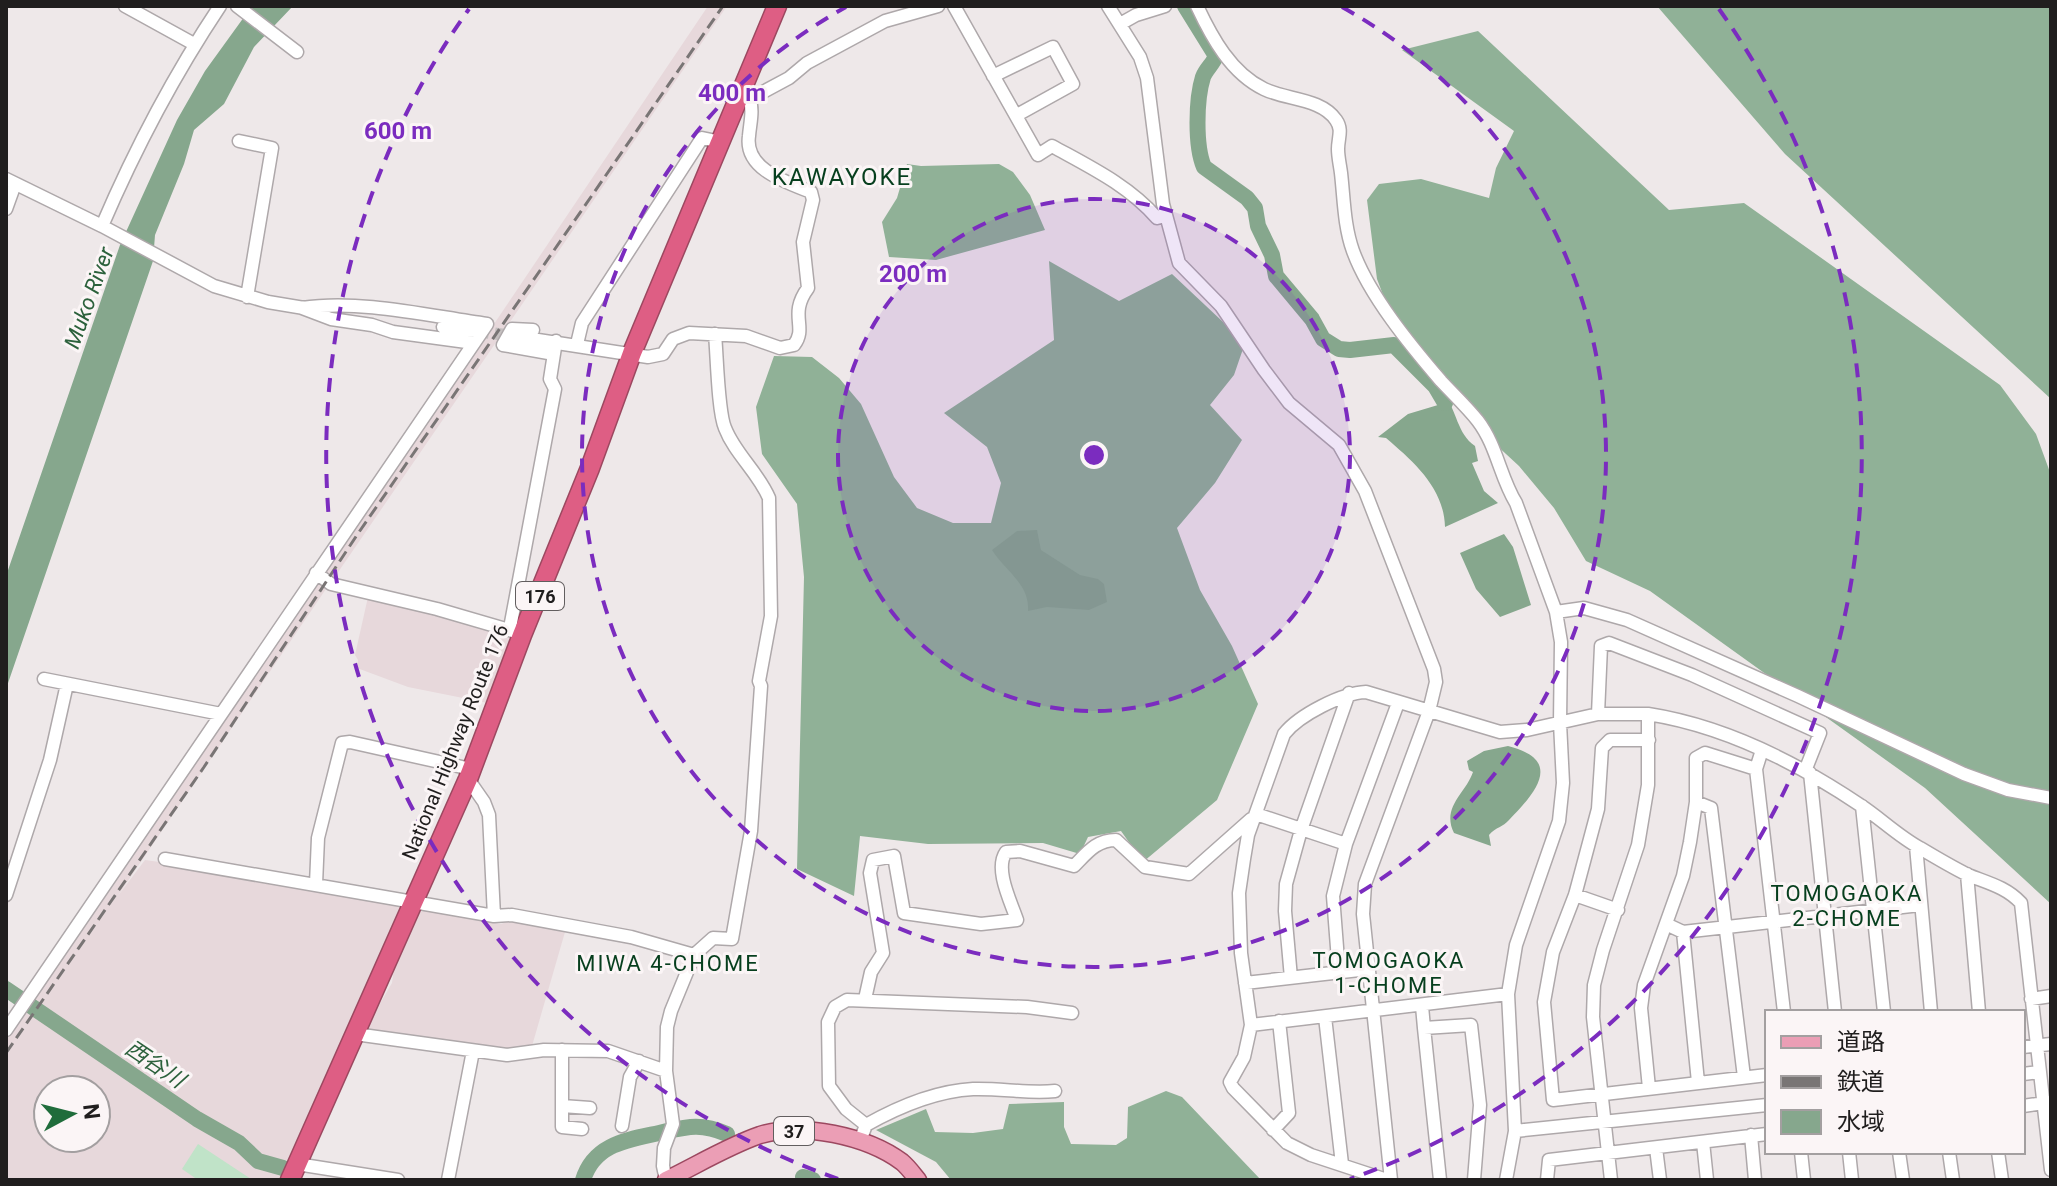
<svg xmlns="http://www.w3.org/2000/svg" width="2057" height="1186" font-family="Roboto,'Noto Sans JP',sans-serif">
	<style>
		.built { fill: #e7d8db; fill-rule: evenodd }
		.green { fill: #c0e3c8 }
		.forest { fill: #90b197 }
		.water { fill: #86a78d }
		.lines { fill: none; stroke-linecap: round; stroke-linejoin: round }
		.river { stroke: #86a78d; stroke-width: 16 }
		.minor-tunnel { stroke: #c5c0c0; stroke-width: 12; stroke-dasharray: 12 6; stroke-linecap: butt }
		.minor-casing { stroke: #aea8aa; stroke-width: 15 }
		.major-casing { stroke: #9c4860; stroke-width: 19 }
		.highway-casing { stroke: #9c4860; stroke-width: 21 }
		.minor { stroke: #fff; stroke-width: 12 }
		.major { stroke: #eb9eb5; stroke-width: 16 }
		.highway { stroke: #de5e84; stroke-width: 18 }
		.rail { stroke: #797575; stroke-width: 3; stroke-dasharray: 12 6; stroke-linecap: butt }
		.ring { fill: none; stroke: #7b2cbf; stroke-width: 4; stroke-dasharray: 14 10 }
		.labels { text-anchor: middle; dominant-baseline: central; stroke-width: 6; stroke-linejoin: round; paint-order: stroke }
		.shield { fill: #fbf5f6; stroke: #625e5f; stroke-width: 2 }
		.shield-label { font-size: 18px; font-weight: bold; fill: #201e1e }
		.street-label { font-size: 20px; fill: #201e1e; stroke: #fbf5f6 }
		.water-label { font-size: 22px; font-style: italic; fill: #2c613c; stroke: #fbf5f6 }
		.neighbourhood-label { font-size: 22px; letter-spacing: 2px; fill: #073f1e; stroke: #fbf5f6 }
		.quarter-label { font-size: 24px; letter-spacing: 2px; fill: #073f1e; stroke: #fbf5f6 }
		.centre { fill: #7b2cbf; stroke: #fbf5f6; stroke-width: 4 }
		.ring-label { font-size: 24px; text-anchor: middle; font-weight: bold; fill: #7b2cbf; stroke: #fbf5f6; stroke-width: 6; stroke-linejoin: round; paint-order: stroke }
	</style>
	<rect width="100%" height="100%" fill="#eee8e9"/>
	<path class="built" d="M708,6H727L332,581L322,574L391,470L494,324Z
		M316,578L328,586L117,897L145,860L224,871L402,903L281,1180H6V1037L227,714ZM48,1090H96V1138H48Z
		M368,597L508,632L507,636L514,639L488,703L408,687L357,668L358,660L355,655Z
		M426,910L501,924L511,920L524,921L565,932L532,1046L504,1050L364,1031L392,983L394,968L418,913Z"/>
	<path class="green" d="M198,1144L251,1179L250,1180H198L182,1169Z"/>
	<path class="forest" d="M1657,6H2051V399L1785,154Z
		M1478,31L1669,210L1744,203L2000,385L2036,434L2051,475V904L1925,788L1650,591L1586,561L1554,508L1519,466L1480,430L1404,350L1377,279L1367,200L1379,184L1421,179L1489,198L1496,168L1514,131L1402,50Z
		M907,164L921,166L999,164L1013,172L1030,195L1045,230L936,260L889,257L882,222L897,198Z
		M1049,261L1119,301L1172,274L1222,321L1244,346L1234,375L1210,405L1242,440L1215,483L1177,528L1200,590L1232,646L1258,704L1217,800L1143,862L1121,831L1088,837L1080,854L1043,843L928,844L860,836L854,896L797,869L804,577L797,504L762,454L756,407L774,356L812,357L839,378L861,404L894,477L917,508L953,523H991L1001,483L987,447L944,413L1054,340Z
		M1166,1091L1182,1097L1261,1180H951L936,1162L876,1130L926,1109L935,1132L973,1133L1003,1129L1009,1104L1064,1102V1127L1071,1144L1116,1145L1127,1138L1128,1107Z"/>
	<path class="water" d="M252,6H293L254,47L224,104L194,130L184,164L155,235L153,261L6,689V576L120,245L177,120L205,71Z
		M1444,395C1457,410 1457,434 1475,446L1478,461L1472,463L1484,491L1498,503L1445,527C1444,488 1414,462 1386,438L1378,437L1408,414L1438,405Z
		M1037,530L1041,550L1080,575L1098,579L1104,584L1107,602L1089,610L1047,607L1028,611C1030,584 1005,571 992,550L1017,531Z
		M1504,534L1513,547L1531,605L1500,617L1476,589L1460,553Z
		M1508,746C1564,760 1536,792 1509,820C1503,827 1496,827 1489,835L1491,846L1454,833C1441,807 1466,793 1473,772L1469,770L1467,761L1484,751Z"/>
	<g class="lines">
		<path class="river" d="M1185,6L1216,56C1213,64 1206,69 1203,77C1196,99 1195,146 1204,167L1247,198L1255,208L1258,226L1272,255L1276,276L1312,319L1323,339L1339,349L1350,350L1394,345L1435,386L1445,403
			M6,989L197,1119L239,1143L258,1161L283,1168
			M803,1177L813,1180
			M583,1180C594,1144 627,1140 659,1133C686,1127 700,1122 727,1134"/>
		<path class="minor-tunnel" d="M477,331L512,336"/>
		<g class="minor-casing">
			<path id="minor" d="M125,6L194,44
				M237,6L297,52
				M954,6L1038,155L1052,146C1090,167 1128,185 1157,218L1165,216
				M1108,6L1140,57L1147,78L1163,204L1179,263L1221,306L1264,370L1289,403L1339,445L1365,491L1434,669L1436,682L1429,711L1365,884L1363,914L1391,1180
				M1197,6C1212,38 1231,73 1264,89C1286,100 1321,98 1336,120C1343,130 1338,138 1338,149C1338,157 1340,165 1341,173C1344,199 1344,226 1353,251C1369,295 1410,345 1441,381C1453,394 1467,407 1478,421C1497,446 1500,477 1516,503L1556,612L1561,642L1560,723L1563,783L1559,821L1516,945L1508,994L1515,1131L1506,1180
				M1120,24L1136,15L1165,6
				M993,76L1053,47L1073,84L1017,115
				M743,96L749,97L763,92L789,78L807,63L885,21L938,6
				M239,141L272,148L247,297
				M6,179L102,226L214,286L268,302L310,309
				M6,209L15,184
				M102,226C135,149 174,75 220,6
				M302,308L331,319L372,325L393,332L474,343
				M443,327L477,331
				M533,330L512,329L503,345L554,354
				M512,336L648,357L663,354L673,339L689,333L746,336L780,348L794,345C808,327 788,315 808,288L803,242L813,200L811,192C786,182 744,169 749,136C750,123 754,110 749,97
				M577,344L582,323L702,138L721,142
				M316,573L331,584L437,609L516,632
				M1556,612L1584,608L1627,620L1798,696L1964,774L2008,790L2051,798
				M510,628L555,389L550,379L556,341
				M44,679L221,714
				M1598,714L1601,646L1609,643L1692,675L1820,733L1805,771
				M1648,714C1725,726 1796,762 1860,805C1880,818 1898,836 1920,848C1935,857 1952,867 1968,875C1988,883 2006,887 2021,903L2051,1170
				M1649,740H1610L1602,748L1598,809L1575,895L1553,952L1544,1002L1553,1100L1767,1075
				M1762,750L1756,769L1784,1012
				M1810,773L1835,1012
				M468,779L484,802L489,815L494,916
				M1696,802L1711,808L1744,1077
				M1862,806L1884,1012
				M1256,814L1346,844
				M1916,846L1931,1012
				M165,859L494,916L512,915L631,937L694,955
				M1967,874L1979,1012
				M316,884L318,838L342,743L350,742L471,769
				M6,895L50,760L67,684
				M1575,895L1618,910
				M1666,924L1683,932L1920,905
				M1683,932L1698,1082
				M1339,973L1333,896L1346,844L1398,703
				M1291,978L1285,911L1286,884L1301,830L1349,693
				M1245,983L1368,969
				M865,999L871,972L883,953L870,873L873,860L894,856L904,913L981,924L1017,920C1011,902 994,869 1006,852L1020,851L1074,866C1087,853 1096,840 1116,840L1145,867L1189,874L1251,819
				M2031,999L2051,996
				M1422,1006L1424,1028L1471,1025L1480,1105L1474,1180
				M1325,1017L1342,1164
				M1251,1025L1508,994
				M1424,1028L1440,1180
				M6,1030L487,324C429,316 360,299 302,308
				M355,1034L507,1055L544,1050L608,1051L666,1071
				M2023,1047L2051,1044
				M562,1050V1127L582,1129
				M2023,1074L2039,1072
				M1649,1088L1641,1008L1644,985L1683,876L1690,842L1696,802V758L1705,753L1756,769
				M562,1106L590,1108
				M2023,1106L2051,1102
				M866,1125L846,1109L829,1086L828,1022L835,1007L847,1000L1027,1007L1072,1013
				M622,1126L630,1077L639,1061
				M1273,1130L1289,1113L1279,1021
				M1515,1131L1767,1105
				M863,1133L866,1125C898,1107 936,1091 973,1089C1001,1088 1028,1094 1055,1091
				M1751,1135L1755,1180
				M1703,1142L1707,1180
				M1656,1148L1660,1180
				M1801,1152L1804,1180
				M1849,1152L1852,1180
				M1899,1152L1903,1180
				M1949,1152L1953,1180
				M1998,1152L2002,1180
				M297,1164L398,1180
				M448,1180L473,1051
				M666,1180L663,1166L664,1148L673,1124L666,1071L667,1027L671,1011L694,955L713,938L732,939L751,831L761,686L759,681L771,616L769,498C758,472 735,454 725,428C718,412 717,356 715,334
				M1387,1180L1311,1155L1287,1143L1233,1088L1230,1082L1244,1057L1251,1025L1241,953L1239,893L1244,859L1248,835L1284,734C1299,715 1342,693 1366,692L1500,732L1527,730L1598,714H1648V785L1638,845L1603,950L1594,985L1593,1017L1611,1180
				M1547,1180L1549,1160L1767,1134"/>
		</g>
		<g class="major-casing">
			<path id="major" d="M666,1180C697,1165 728,1146 760,1135C802,1122 867,1136 902,1162C908,1167 913,1174 918,1180"/>
		</g>
		<g class="highway-casing">
			<path id="highway" d="M290,1180L468,779L522,635L590,468L632,353L777,6"/>
		</g>
		<use href="#minor" class="minor"/>
		<use href="#major" class="major"/>
		<use href="#highway" class="highway"/>
		<path class="rail" d="M6,1053L204,767L357,535L723,6"/>
	</g>
	<circle cx="1094" cy="455" r="256" fill="#7b2cbf" fill-opacity=".12"/>
	<g class="ring">
		<circle cx="1094" cy="455" r="256"/>
		<path d="M1342 7A512 512 0 1 1 846 7"/>
		<path d="M838 1179A768 768 0 0 1 469 9M1719 9A768 768 0 0 1 1350 1179"/>
	</g>
	<g class="labels">
		<g class="shield">
			<rect x="516" y="582" width="48" height="28" rx="6"/>
			<rect x="774" y="1117" width="40" height="28" rx="6"/>
		</g>
		<g class="shield-label">
			<text x="540" y="596">176</text>
			<text x="794" y="1131">37</text>
		</g>
		<g class="street-label">
			<text transform="translate(455 742) rotate(-68)">National Highway Route 176</text>
		</g>
		<g class="water-label">
			<text transform="translate(89 298) rotate(-70)">Muko River</text>
			<text transform="translate(155 1064) rotate(34)">西谷川</text>
		</g>
		<g class="neighbourhood-label">
			<text x="1847" y="893">TOMOGAOKA<tspan x="1847" dy="25">2-CHOME</tspan></text>
			<text x="1389" y="960">TOMOGAOKA<tspan x="1389" dy="25">1-CHOME</tspan></text>
			<text x="668" y="963">MIWA 4-CHOME</text>
		</g>
		<g class="quarter-label">
			<text x="842" y="177">KAWAYOKE</text>
		</g>
	</g>
	<circle cx="1094" cy="455" r="12" class="centre"/>
	<g class="ring-label">
		<text x="732" y="101">400 m</text>
		<text x="398" y="139">600 m</text>
		<text x="913" y="282">200 m</text>
	</g>
	<rect width="2057" height="1186" fill="none" stroke="#201e1e" stroke-width="16"/>
	<rect x="1765" y="1010" width="260" height="144" fill="#fbf5f6" stroke="#a39fa0" stroke-width="2"/>
	<rect x="1781" y="1036" width="40" height="12" fill="#eb9eb5" stroke="#a39fa0" stroke-width="2"/>
	<text x="1837" y="1050" font-size="24" fill="#201e1e">道路</text>
	<rect x="1781" y="1076" width="40" height="12" fill="#797575" stroke="#a39fa0" stroke-width="2"/>
	<text x="1837" y="1090" font-size="24" fill="#201e1e">鉄道</text>
	<rect x="1781" y="1110" width="40" height="24" fill="#86a78d" stroke="#a39fa0" stroke-width="2"/>
	<text x="1837" y="1130" font-size="24" fill="#201e1e">水域</text>
	<g transform="translate(72 1114) rotate(83)"><circle r="38" fill="#fbf5f6" stroke="#a39fa0" stroke-width="2"/>
	<path d="M0-6L14 30L0 20L-14 30Z" fill="#1f6c3b"/>
	<text y="-12" font-size="22" font-weight="bold" text-anchor="middle" fill="#201e1e">N</text>
	</g>
</svg>
